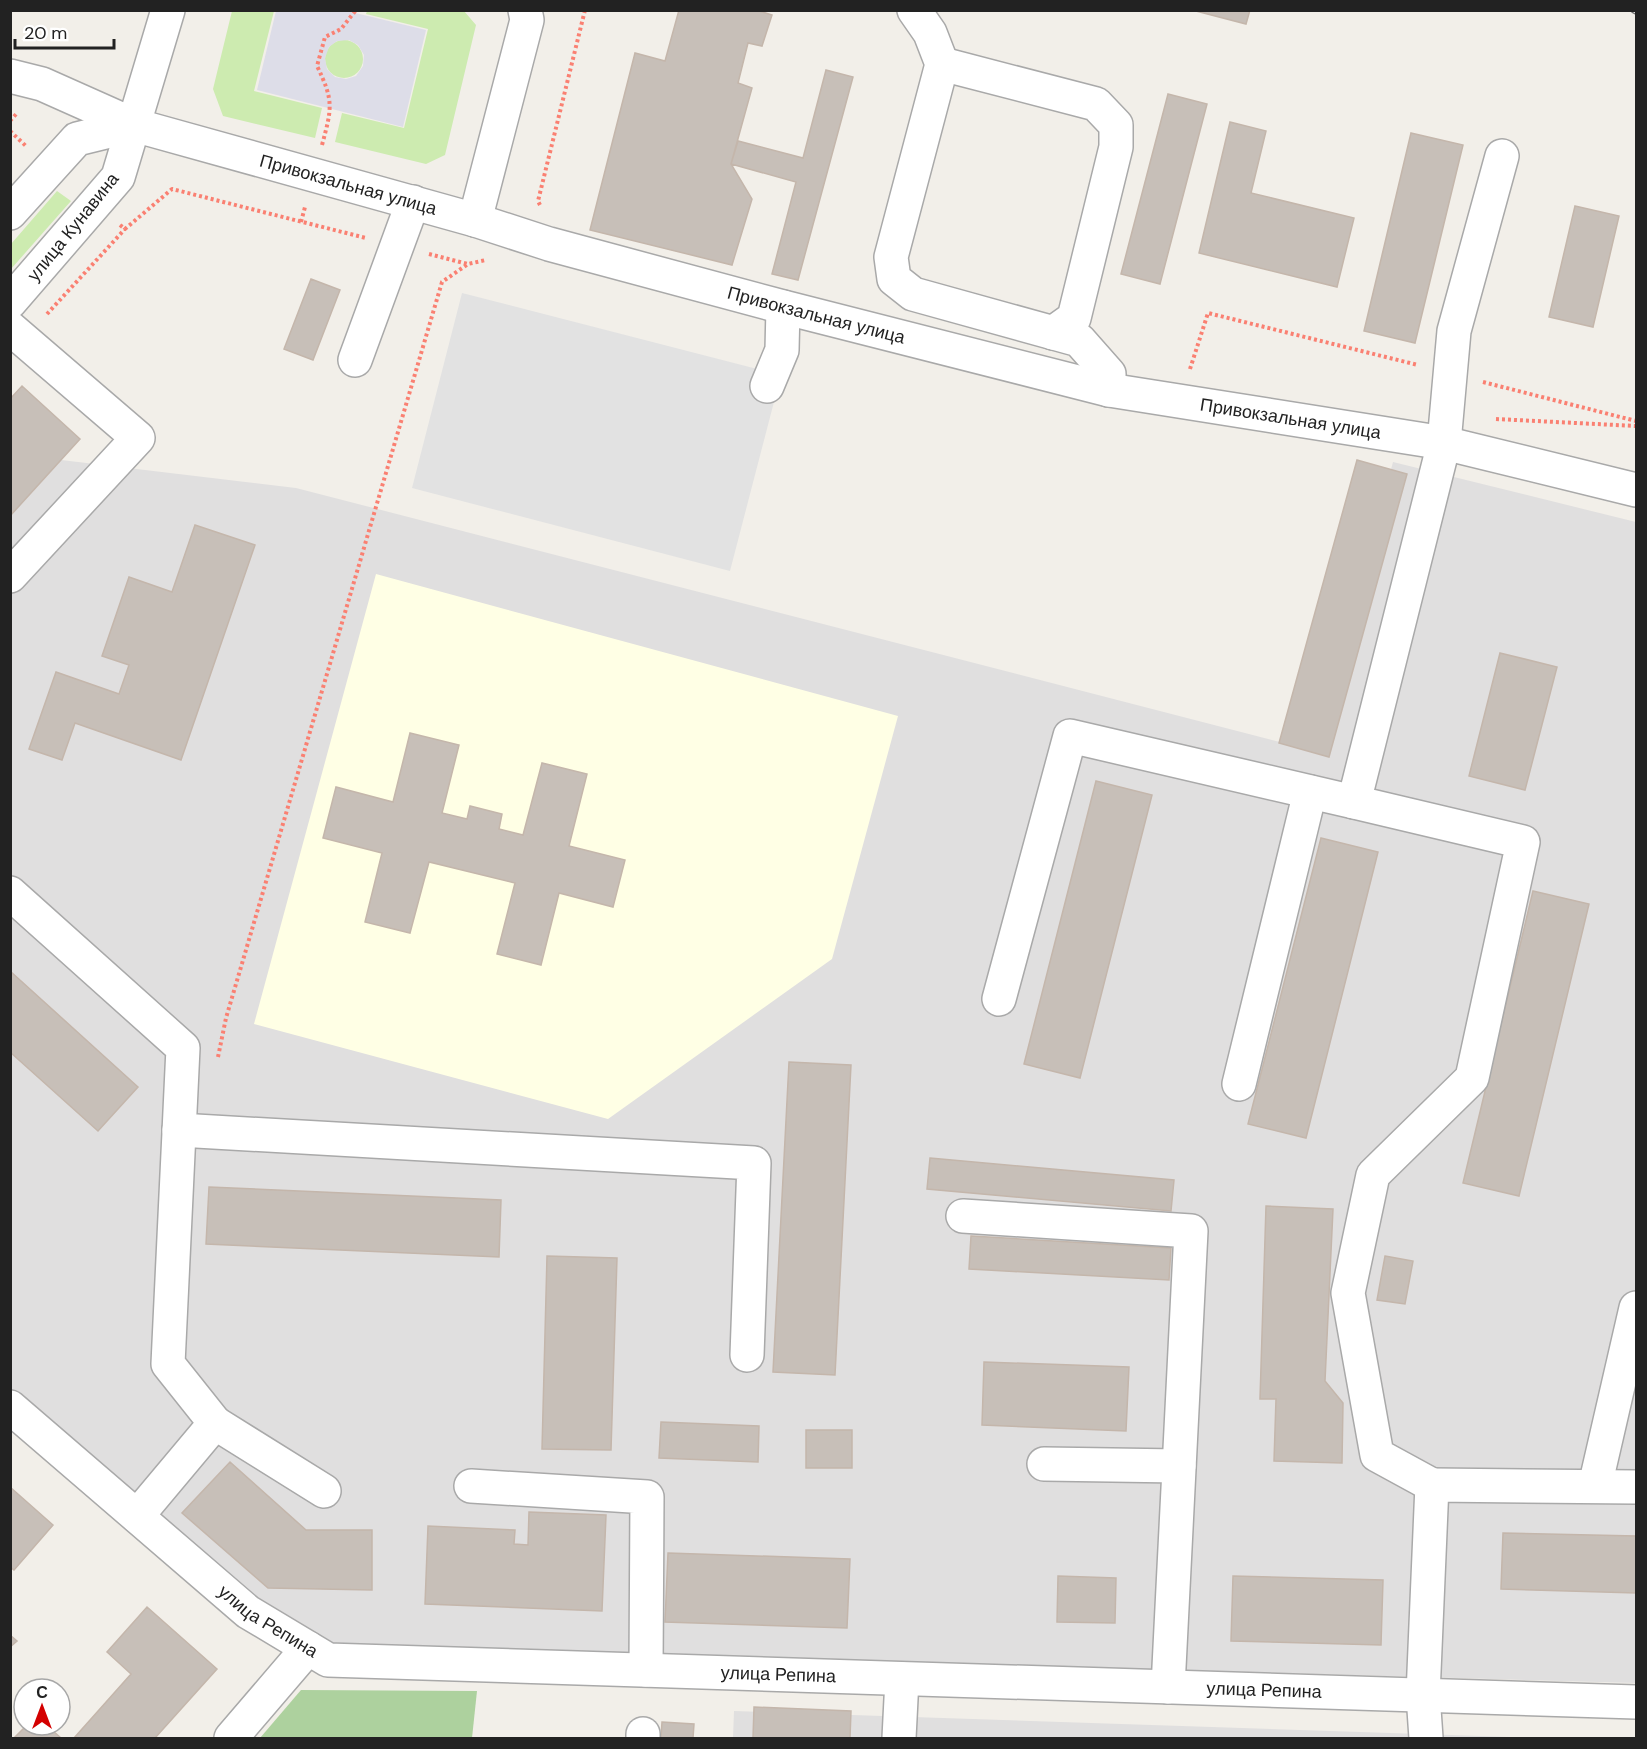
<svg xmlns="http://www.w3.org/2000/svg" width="1647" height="1749" font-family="'DM Sans',sans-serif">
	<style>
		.residential { fill: #e0dfdf }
		.education { fill: #ffffe5 }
		.grass { fill: #cdebb0 }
		.forest { fill: #add19e }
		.parking { fill: #e2e2e2 }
		.plaza { fill: #dddde8; fill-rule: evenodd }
		.building { fill: #c7bfb8; stroke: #c4b6ab; stroke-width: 1.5 }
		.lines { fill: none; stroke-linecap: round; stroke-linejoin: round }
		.minor-casing { stroke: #a9a9a9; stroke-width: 36 }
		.path { stroke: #fa8072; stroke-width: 4; stroke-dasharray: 3 3; stroke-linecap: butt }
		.minor { stroke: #fff; stroke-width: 33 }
		.rail-casing { stroke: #707070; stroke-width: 7 }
		.rail { stroke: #fff; stroke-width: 4.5; stroke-dasharray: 14; stroke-linecap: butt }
		.labels { text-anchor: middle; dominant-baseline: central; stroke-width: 5; stroke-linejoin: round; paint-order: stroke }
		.street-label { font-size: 18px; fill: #222; stroke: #fff }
	</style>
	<rect width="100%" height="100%" fill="#f2efe9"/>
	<path class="residential" d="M11,454L296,488L1315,751L1393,462L1636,522V1683L336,1647L255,1602L11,1389Z
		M734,1711L1542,1738H733Z"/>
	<path class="education" d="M376,574L898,716L832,959L608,1119L254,1024Z"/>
	<path class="grass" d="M232,11H274L254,91L322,108L315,138L223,116L213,89Z
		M367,11H464L476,25L445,155L426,164L335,142L342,113L404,128L428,29L366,14Z
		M325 59a19 19 0 1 1 38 0a19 19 0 1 1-38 0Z
		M57,191L71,201L11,269V244Z"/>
	<path class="forest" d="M301,1690L477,1691L472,1738H260Z"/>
	<path class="parking" d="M462,293L781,375L730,571L412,488Z"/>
	<path class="plaza" d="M276,11H347L426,30L403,127L257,90ZM349,40L358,45L364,55L363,66L356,76L346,79L335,77L327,69L325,58L329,47L337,41Z"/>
	<path class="building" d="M679,10H756L772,15L762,46L748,43L738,83L752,88L731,164L752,199L732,265L590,230L635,53L665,61Z
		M1192,10H1250L1246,24Z
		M826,70L853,77L798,280L772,274L796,182L731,164L738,141L803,158Z
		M1168,94L1207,104L1160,284L1121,274Z
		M1230,122L1266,131L1251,193L1354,218L1337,287L1199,253Z
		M1411,133L1463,145L1415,343L1364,331Z
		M1575,206L1619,216L1593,327L1549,317Z
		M311,279L340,290L313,360L284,349Z
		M22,386L80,439L10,516V399Z
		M1357,460L1407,474L1329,757L1279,743Z
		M195,525L255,545L181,760L75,723L62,760L29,749L56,672L119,694L129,665L102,656L129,577L172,592Z
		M1500,653L1557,667L1525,790L1469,776Z
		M410,733L459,745L442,813L467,819L470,806L502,814L499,829L523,835L542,763L587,774L569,846L625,860L613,907L559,893L541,965L497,954L515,883L429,862L410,933L365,922L382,853L323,838L336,787L393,802Z
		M1096,781L1152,795L1080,1078L1024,1064Z
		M1321,838L1378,852L1306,1138L1248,1124Z
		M1533,891L1589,904L1519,1196L1463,1183Z
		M10,971L138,1087L98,1131L10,1052Z
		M789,1062L851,1065L835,1375L773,1372Z
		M930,1158L1174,1180L1171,1211L927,1189Z
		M209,1187L501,1200L499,1257L206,1244Z
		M1266,1206L1333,1209L1325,1381L1343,1403L1342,1463L1274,1461L1276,1399H1260Z
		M971,1236L1171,1248L1169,1280L969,1269Z
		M547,1256L617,1258L611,1450L542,1449Z
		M1385,1256L1413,1261L1405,1304L1377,1300Z
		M984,1362L1129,1367L1126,1431L982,1425Z
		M661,1422L759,1426L758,1462L659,1458Z
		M806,1430H852V1468H806Z
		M230,1462L306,1530H372V1590L268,1588L182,1513Z
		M10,1487L53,1525L14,1570L10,1567Z
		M529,1512L606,1515L602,1611L425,1604L428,1526L515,1530L514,1544L528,1545Z
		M1503,1533L1636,1536V1593L1501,1589Z
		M668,1553L850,1559L847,1628L665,1622Z
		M1058,1576L1116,1578L1115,1623L1057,1622Z
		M1233,1576L1383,1580L1381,1645L1231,1641Z
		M147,1607L217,1669L155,1738H74L131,1674L107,1652Z
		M10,1635L17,1641L10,1647Z
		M754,1707L851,1711L850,1738H753Z
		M662,1722L694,1724L693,1738H661Z
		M27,1725H46L61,1738H14Z"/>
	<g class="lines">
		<g class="minor-casing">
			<g id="minor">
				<path d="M914,10L930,33L942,64L891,257L894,279L913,294L1079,340L1109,374V390"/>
				<path d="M942,64L1096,104L1116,125V147L1074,318L1053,333"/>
				<path id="s1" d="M10,76L42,84L134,125L475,220L549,244L783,307L1109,390L1444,443L1636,490"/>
				<path d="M10,213L77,139L134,125"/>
				<path d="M475,220L527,20L525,10"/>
				<path d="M10,302L118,177L168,10"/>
				<path d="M10,328L138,438L10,576"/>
				<path d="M355,360L413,202"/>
				<path d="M767,386L782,350L783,307"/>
				<path d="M10,893L183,1048L168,1364L215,1423L137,1516"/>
				<path d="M999,999L1070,736L1354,802"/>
				<path d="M1239,1084L1310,792"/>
				<path d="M179,1130L754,1163L747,1355"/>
				<path d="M963,1216L1191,1231L1168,1687"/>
				<path id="s2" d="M10,1407L248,1612L328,1660L1636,1702"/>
				<path d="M215,1423L324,1491"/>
				<path d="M1044,1464L1179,1466"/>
				<path d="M1432,1485L1377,1455L1348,1293L1373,1175L1472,1078L1523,842L1354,802L1444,443L1454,331L1502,156"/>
				<path d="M471,1486L647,1497L646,1670"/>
				<path d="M1595,1486L1636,1308"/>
				<path d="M231,1738L308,1648"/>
				<path d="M643,1738V1734"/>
				<path d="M899,1738L902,1679"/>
				<path d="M1426,1738L1423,1695L1432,1485L1636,1487"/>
			</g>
		</g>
		<path class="path" d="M10,121L18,112
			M10,131L27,147
			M322,145C332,108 334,101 317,66L325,37L341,29L356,10
			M540,205L538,201L585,10
			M301,222L305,207
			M120,225L125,229L172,189L366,238
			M429,254L468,264
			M47,314L125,229
			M1190,369L1208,313L1418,365
			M1483,382L1636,421
			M1496,419L1636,426
			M218,1057L226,1018L442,282L468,264L486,260"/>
		<use href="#minor" class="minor"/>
		<g class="rail-casing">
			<path id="rail" d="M1634,10L1636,11"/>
		</g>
		<use href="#rail" class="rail"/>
	</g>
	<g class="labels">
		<g class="street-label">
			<text stroke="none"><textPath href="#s1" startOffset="356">Привокзальная улица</textPath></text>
			<text transform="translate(73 227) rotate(-51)">улица Кунавина</text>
			<text stroke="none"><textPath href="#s1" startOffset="842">Привокзальная улица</textPath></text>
			<text stroke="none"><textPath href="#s1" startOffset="1328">Привокзальная улица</textPath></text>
			<text stroke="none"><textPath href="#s2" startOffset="336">улица Репина</textPath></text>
			<text stroke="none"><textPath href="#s2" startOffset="858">улица Репина</textPath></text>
			<text stroke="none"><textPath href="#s2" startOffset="1344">улица Репина</textPath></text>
		</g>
	</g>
	<rect width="1647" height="1749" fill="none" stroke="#222222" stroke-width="24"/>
	<g transform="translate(42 1707)"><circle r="28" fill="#ffffff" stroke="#a7a7a7" stroke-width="1.5"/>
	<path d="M0-4.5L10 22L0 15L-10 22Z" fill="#d40000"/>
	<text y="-9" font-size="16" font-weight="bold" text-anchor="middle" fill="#222222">С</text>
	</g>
	<path d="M15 39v9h99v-9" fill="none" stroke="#222222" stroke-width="3"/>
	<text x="24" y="39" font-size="18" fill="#222222" stroke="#ffffff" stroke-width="4.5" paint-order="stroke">20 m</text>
</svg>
